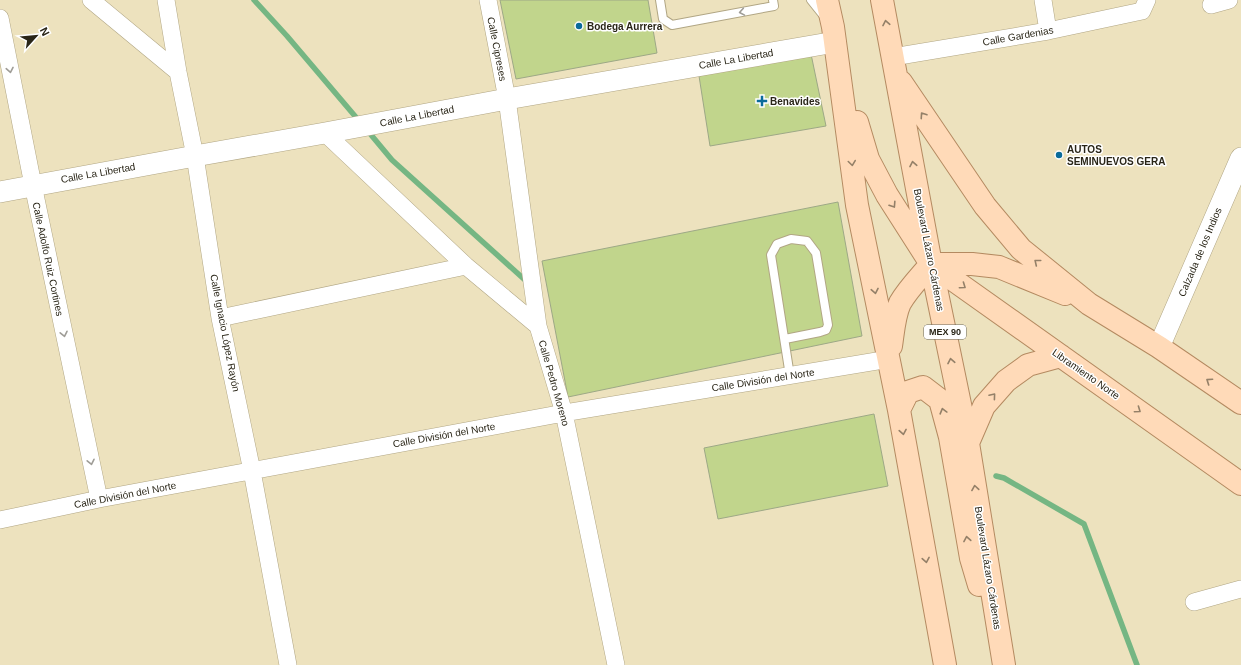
<svg xmlns="http://www.w3.org/2000/svg" width="1241" height="665" font-family="Arial,sans-serif">
	<style>
		.lines { fill: none; stroke-linecap: round; stroke-linejoin: round }
		.stream { stroke: #75b683; stroke-width: 5.5 }
		.building { fill: #c1d58c; stroke: #9da886 }
		.service-casing { stroke: #b1a684; stroke-width: 10 }
		.minor-casing { stroke: #b1a684; stroke-width: 18 }
		.tertiary-casing { stroke: #b1a684; stroke-width: 22 }
		.primary-casing { stroke: #b48a61; stroke-width: 24 }
		.service { stroke: #fff; stroke-width: 8 }
		.minor { stroke: #fff; stroke-width: 17 }
		.tertiary { stroke: #fff; stroke-width: 21 }
		.primary { stroke: #ffdab8; stroke-width: 22 }
		.oneway { stroke: #9f9d97 }
		.oneway2 { stroke: #948068 }
		.poi-dot { fill: #0a6b9a; stroke: #fff; stroke-width: 1.5 }
		.labels { text-anchor: middle; dominant-baseline: central; stroke-width: 3; stroke-linejoin: round; paint-order: stroke }
		.shield { fill: #fff; stroke: #69665d; stroke-width: 1 }
		.shield-label { font-size: 9px; font-weight: bold; fill: #292517 }
		.poi-label { font-size: 10px; font-weight: bold; fill: #292517; stroke: #fff; text-anchor: start }
		.street-label { font-size: 10px; fill: #292517; stroke: #fff }
	</style>
	<rect width="100%" height="100%" fill="#ede2be"/>
	<g class="lines">
		<path class="stream" d="M254,0L287,36L360,122
			M367,130L392,160L525,280
			M996,476L1004,478L1084,524L1137,665"/>
	</g>
	<path class="building" d="M500,0H648L657,53L516,79Z
		M811,54L826,126L710,146L699,76Z
		M838,202L862,336L568,397L542,261Z
		M874,414L888,486L718,519L704,448Z"/>
	<g class="lines">
		<g class="service-casing">
			<path id="service" d="M660,0L663,19L672,25L774,6L773,0
				M811,0L823,15
				M785,339L820,332L826,330L828,325L816,253L807,241L791,239L777,244L771,255L790,376"/>
		</g>
		<g class="minor-casing">
			<path id="minor" d="M91,0L178,72
				M166,0L178,72L195,156L220,318L252,471L288,665
				M488,0L507,99L538,326L564,413L616,665
				M1043,0L1048,31
				M1211,5L1229,0
				M0,18L33,185L99,499
				M893,57L1048,31L1142,11L1147,0
				M325,133L466,266L538,326
				M220,318L466,266
				M0,520L99,499L564,413L889,359
				M1194,602L1241,589"/>
		</g>
		<g class="tertiary-casing">
			<path id="tertiary" d="M0,192L195,156L325,133L507,99L835,42
				M1159,347L1241,158"/>
		</g>
		<g class="primary-casing">
			<path id="primary" d="M827,0L833,27L857,205L899,410L945,665
				M882,0L931,264L968,443L1004,665
				M901,82L985,206L1021,249L1089,304L1159,347L1241,403
				M857,122L868,159L887,195L931,264L1241,484
				M931,264H972L999,267L1065,294
				M891,346C893,333 894,316 900,303C908,289 921,276 931,264
				M899,410L908,392L923,387L940,400L950,437L971,558L979,585
				M968,443L984,406L1006,381L1028,365L1061,356"/>
		</g>
		<use href="#service" class="service"/>
		<use href="#minor" class="minor"/>
		<use href="#tertiary" class="tertiary"/>
		<use href="#primary" class="primary"/>
	</g>
	<defs><path id="oneway-chevron" d="M-2-3.5L2.5 0L-2 3.5" fill="none" stroke-width="1.6" stroke-linecap="round" stroke-linejoin="round"/></defs>
	<g class="oneway">
		<use href="#oneway-chevron" transform="translate(742 12) rotate(170)"/>
		<use href="#oneway-chevron" transform="translate(10 70) rotate(79)"/>
		<use href="#oneway-chevron" transform="translate(64 334) rotate(78)"/>
		<use href="#oneway-chevron" transform="translate(91 462) rotate(78)"/>
	</g>
	<g class="oneway2">
		<use href="#oneway-chevron" transform="translate(886 23) rotate(-101)"/>
		<use href="#oneway-chevron" transform="translate(923 115) rotate(-124)"/>
		<use href="#oneway-chevron" transform="translate(852 163) rotate(82)"/>
		<use href="#oneway-chevron" transform="translate(913 164) rotate(-101)"/>
		<use href="#oneway-chevron" transform="translate(893 205) rotate(57)"/>
		<use href="#oneway-chevron" transform="translate(1037 262) rotate(-141)"/>
		<use href="#oneway-chevron" transform="translate(963 286) rotate(35)"/>
		<use href="#oneway-chevron" transform="translate(875 291) rotate(79)"/>
		<use href="#oneway-chevron" transform="translate(951 361) rotate(-101)"/>
		<use href="#oneway-chevron" transform="translate(1209 381) rotate(-146)"/>
		<use href="#oneway-chevron" transform="translate(993 396) rotate(-50)"/>
		<use href="#oneway-chevron" transform="translate(1138 410) rotate(35)"/>
		<use href="#oneway-chevron" transform="translate(943 411) rotate(-105)"/>
		<use href="#oneway-chevron" transform="translate(903 432) rotate(80)"/>
		<use href="#oneway-chevron" transform="translate(975 488) rotate(-99)"/>
		<use href="#oneway-chevron" transform="translate(967 539) rotate(-100)"/>
		<use href="#oneway-chevron" transform="translate(926 560) rotate(80)"/>
	</g>
	<g class="poi-dot">
		<circle cx="579" cy="26" r="4"/>
		<path d="M760 95h4v4h4v4h-4v4h-4v-4h-4v-4h4z"/>
		<circle cx="1059" cy="155" r="4"/>
	</g>
	<g class="labels">
		<rect class="shield" x="924" y="325" width="42" height="14" rx="3"/>
		<g class="shield-label">
			<text x="945" y="332">MEX 90</text>
		</g>
		<g class="poi-label">
			<text x="587" y="26">Bodega Aurrera</text>
			<text x="770" y="101">Benavides</text>
			<text x="1067" y="149">AUTOS<tspan x="1067" dy="12">SEMINUEVOS GERA</tspan></text>
		</g>
		<g class="street-label">
			<text transform="translate(1018 36) rotate(-10)">Calle Gardenias</text>
			<text transform="translate(497 49) rotate(79)">Calle Cipreses</text>
			<text transform="translate(736 59) rotate(-10)">Calle La Libertad</text>
			<text transform="translate(417 116) rotate(-11)">Calle La Libertad</text>
			<text transform="translate(98 173) rotate(-10)">Calle La Libertad</text>
			<text transform="translate(929 250) rotate(79)">Boulevard Lázaro Cárdenas</text>
			<text transform="translate(1200 252) rotate(-67)">Calzada de los Indios</text>
			<text transform="translate(48 259) rotate(78)">Calle Adolfo Ruiz Cortines</text>
			<text transform="translate(225 333) rotate(79)">Calle Ignacio López Rayón</text>
			<text transform="translate(1086 374) rotate(35)">Libramiento Norte</text>
			<text transform="translate(763 380) rotate(-9)">Calle División del Norte</text>
			<text transform="translate(554 383) rotate(74)">Calle Pedro Moreno</text>
			<text transform="translate(444 435) rotate(-10)">Calle División del Norte</text>
			<text transform="translate(125 495) rotate(-11)">Calle División del Norte</text>
			<text transform="translate(988 568) rotate(81)">Boulevard Lázaro Cárdenas</text>
		</g>
	</g>
	<g transform="translate(36 36) rotate(63)" stroke="#ffffff" stroke-width="3" paint-order="stroke">
	<path d="M0-3L7 15L0 10L-7 15Z" fill="#292517"/>
	<text y="-6" font-size="11" font-weight="bold" text-anchor="middle" fill="#292517">N</text>
	</g>
</svg>
